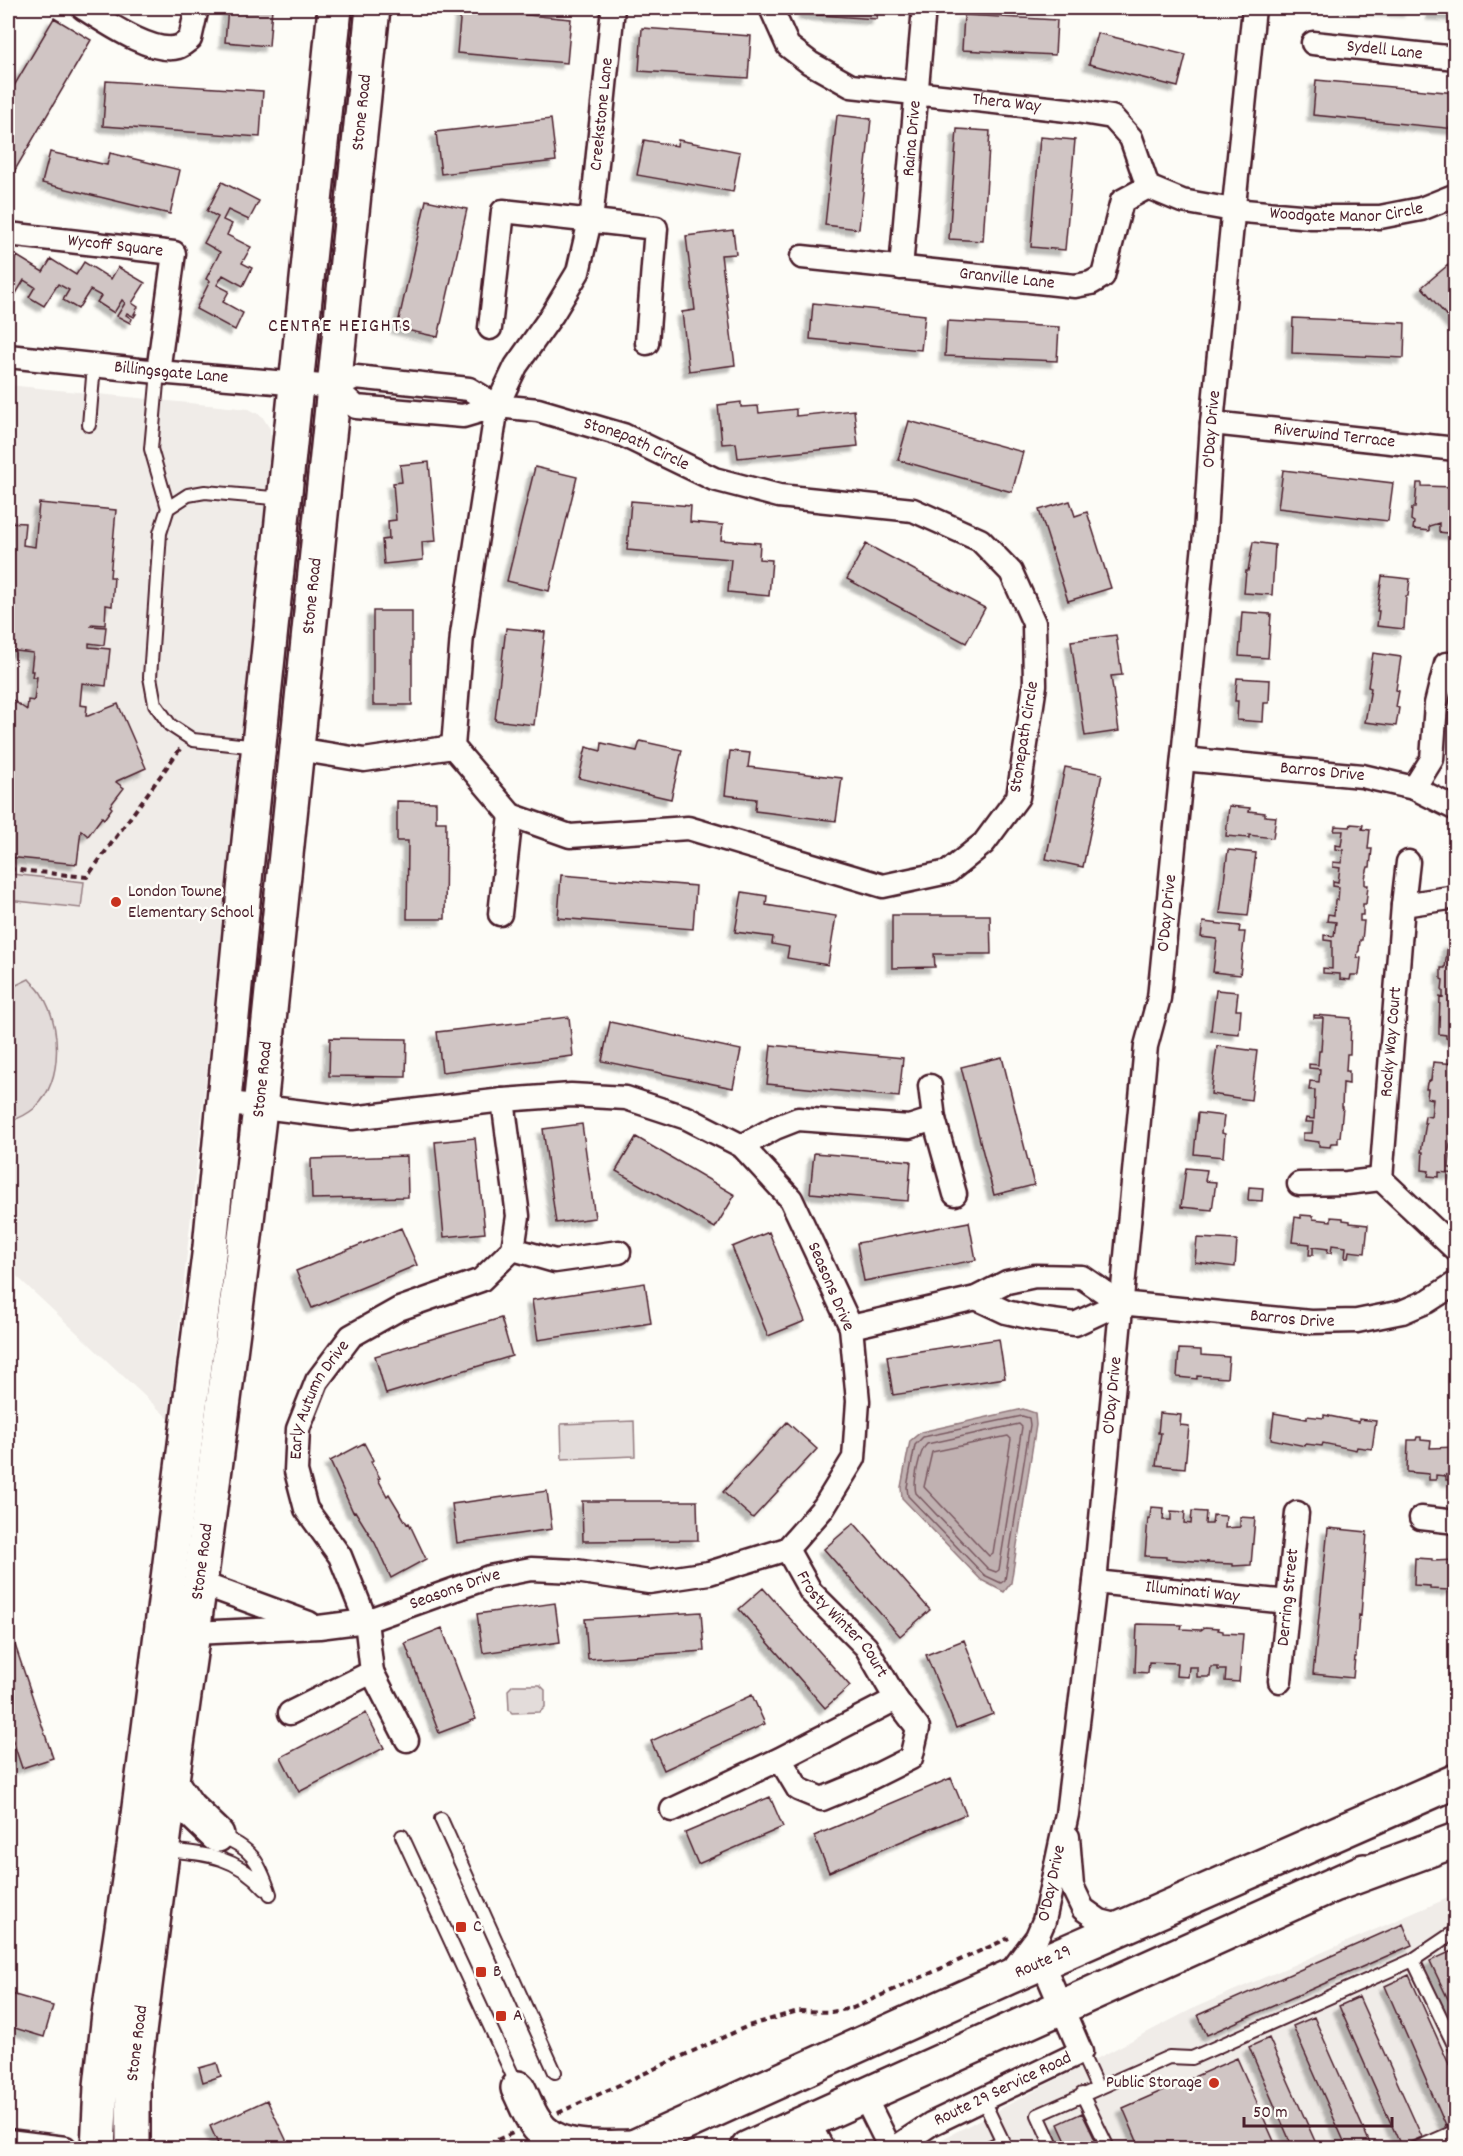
<svg xmlns="http://www.w3.org/2000/svg" width="1463" height="2156" font-family="Dekko,sans-serif">
	<style>
		.built { fill: #f0ece8 }
		.green { fill: #e3dcda; stroke: #967e82; stroke-width: 1.5 }
		.water { fill: #c0b1b1; stroke: #91777b; stroke-width: 1.5 }
		.lines { fill: none; stroke-linecap: round; stroke-linejoin: round }
		.shore { stroke: #795961; stroke-width: 1.5 }
		.building { fill: #d0c5c4; stroke: #4a1f2b; stroke-width: 1.5; filter: url(#shadow) }
		.service-casing { stroke: #4a1f2b; stroke-width: 16 }
		.minor-casing { stroke: #4a1f2b; stroke-width: 27 }
		.primary-casing { stroke: #4a1f2b; stroke-width: 38 }
		.motorway-casing { stroke: #4a1f2b; stroke-width: 38 }
		.path { stroke: #4a1f2b; stroke-width: 4; stroke-dasharray: 6 4.5; stroke-linecap: butt }
		.service { stroke: #fdfcf7; stroke-width: 12 }
		.minor { stroke: #fdfcf7; stroke-width: 22 }
		.primary { stroke: #fdfcf7; stroke-width: 33 }
		.motorway { stroke: #fdfcf7; stroke-width: 33 }
		.poi-dot { fill: #c8321e; stroke: #fdfcf7; stroke-width: 2 }
		.labels { text-anchor: middle; dominant-baseline: central; stroke-width: 5; stroke-linejoin: round; paint-order: stroke }
		.street-label { font-size: 18px; fill: #4a1f2b; stroke: #fdfcf7 }
		.poi-label { font-size: 18px; fill: #4a1f2b; stroke: #fdfcf7; text-anchor: start }
		.neighbourhood-label { font-size: 20px; letter-spacing: 1.5px; fill: #4a1f2b; stroke: #fdfcf7 }
	</style>
	<defs>
		<filter id="shadow"><feDropShadow dx="-5.5" dy="5.5" stdDeviation="1.5" flood-color="#0004"/></filter>
	</defs>
	<rect width="100%" height="100%" fill="#fdfcf7"/>
	<filter id="ink" filterUnits="userSpaceOnUse"><feTurbulence type="fractalNoise" baseFrequency=".0167" numOctaves="2"/><feDisplacementMap in="SourceGraphic" scale="12" xChannelSelector="R" yChannelSelector="G"/><feConvolveMatrix kernelMatrix="1 2 1 2 8 2 1 2 1" color-interpolation-filters="sRGB"/></filter>
	<g filter="url(#ink)">
		<path class="built" d="M8,385L249,409L262,416L270,429L271,440L232,836L169,1419L8,1268Z
			M1455,1895V2148H925L1196,2007Z"/>
		<path class="green" d="M11,874L84,882L81,908L8,900Z
			M29,979C33,984 38,988 41,993C61,1024 64,1079 36,1107C28,1114 18,1119 8,1122V989Z
			M634,1421L635,1456L562,1459L561,1424Z
			M513,1685H540L545,1690V1707L540,1712L512,1713L509,1710L508,1690Z"/>
		<path class="water" d="M1023,1409L1035,1413L1036,1425L1011,1583L1004,1592L981,1580L902,1498L901,1487L910,1441L921,1432Z"/>
		<g class="lines">
			<path class="shore" d="M1022,1416L1029,1418L1030,1425L1005,1580L1001,1583L984,1575L908,1496L907,1487L915,1445L923,1437Z
				M1019,1424L1022,1427L999,1570L996,1572L988,1569L916,1493C913,1483 919,1451 927,1444Z
				M1008,1436L1011,1439L993,1553L989,1556L924,1487L932,1452Z"/>
		</g>
		<path class="building" d="M228,8H272L269,46L225,42Z
			M805,8H878L877,19L804,14Z
			M1345,8H1409V11Z
			M1432,8H1456V15L1432,14Z
			M461,9L571,19L567,63L457,53Z
			M964,15L1057,20L1055,55L962,50Z
			M54,18L91,40L8,182V96Z
			M642,28L751,36L748,78L639,71Z
			M1097,33L1186,55L1178,87L1089,64Z
			M1316,80L1456,93V129L1313,115Z
			M106,81L263,91L260,137L103,126Z
			M837,115L871,119L859,229L825,225Z
			M551,119L556,161L441,174L436,132Z
			M957,129L990,131L983,241L949,239Z
			M1040,137L1075,140L1065,250L1031,247Z
			M644,140L677,146L678,140L740,152L733,192L637,175Z
			M50,152L107,165L110,153L180,170L170,214L42,183Z
			M222,182L259,201L249,220L228,210L223,220L232,224L227,235L251,247L242,263L252,268L243,286L223,275L217,285L229,291L223,302L243,313L235,330L196,309L210,281L206,279L220,252L204,243L218,217L207,211Z
			M426,200L467,209L438,337L397,328Z
			M733,230L736,254L721,255L735,365L689,371L682,312L695,310L686,236Z
			M17,256L43,272L51,259L76,275L84,262L111,279L118,267L145,283L132,303L138,307L134,314H136L134,317L127,313L126,315L132,319L130,323L117,316L125,303L122,300L114,313L97,302L101,296L90,290L78,309L63,300L69,290L58,284L44,306L29,297L35,287L24,280L11,302L8,301V272Z
			M1448,265L1456,274V327L1422,287Z
			M813,303L925,315L921,350L810,339Z
			M1293,318L1405,323L1404,358L1292,353Z
			M947,321L1059,327L1057,361L945,356Z
			M741,402V407L758,406L759,413L796,409V416L854,410L858,446L738,458L736,443L722,444L718,405Z
			M909,421L1023,452L1012,492L898,460Z
			M429,462L436,541L422,542L423,560L384,564L382,540L389,539L388,521L396,520L393,483L402,482L400,465Z
			M535,467L577,477L549,591L507,581Z
			M1283,470L1393,483L1388,521L1278,508Z
			M1417,483H1422V486L1456,487L1455,534L1439,532V523L1429,526V531L1413,529L1414,522L1411,520L1412,508H1415Z
			M631,501L691,506L690,522L723,525L721,540L760,543L759,559L772,560L769,596L728,592L731,559L627,550Z
			M1070,501L1075,516L1087,512L1111,588L1068,601L1039,510Z
			M39,503L116,510L110,577H114L112,606L106,605L105,625L92,624L91,626L106,627L104,645L89,643V647L110,649L106,686L82,683L80,705L87,706L86,716H88L118,704L146,768L117,781L116,782L124,788L110,806L112,808L104,819L102,817L88,836L81,830L77,864L8,857L9,825L8,823V697L27,710L28,700L34,701L37,677H32L33,671H31L33,653L8,650V522L25,523L23,545L35,547Z
			M1253,542L1275,545L1272,595L1244,593L1246,571H1248Z
			M866,544L985,608L966,643L847,579Z
			M1382,576L1410,579L1408,596H1406L1404,629L1377,626L1379,611H1377Z
			M373,611H412V705H373Z
			M1242,612L1271,614L1268,658L1239,656Z
			M506,628L545,632L534,725L495,720Z
			M1116,635L1122,675L1111,676L1119,731L1085,736L1071,641Z
			M1373,653L1401,657L1396,690L1399,691L1396,707L1399,708L1396,726L1365,722L1371,688L1368,687Z
			M1237,678L1270,680L1269,703H1264L1263,722L1237,720L1238,701H1235Z
			M640,741L682,750L671,799L579,778L586,747L601,751L602,743L637,751Z
			M730,751L750,753L748,767L842,778L836,821L755,811L756,799L725,795Z
			M1065,767L1102,774L1083,867L1046,859Z
			M397,801L436,802V822H446L445,919H407L408,841H397Z
			M1229,806L1250,808L1249,811L1265,813V816L1276,817L1273,838L1249,835V838L1226,836Z
			M1351,824L1363,825L1362,829L1370,830L1368,849H1372L1370,867H1368L1365,878V885H1368L1366,904H1363V915H1360V921H1364L1362,940H1360L1359,951L1358,952L1357,957L1361,958L1359,975H1351L1350,980L1340,979V974L1323,973V968L1332,969V941L1324,940V935L1334,936L1336,922L1327,921L1328,914L1334,915L1335,900H1338L1339,887L1333,886V881L1338,882L1340,868L1333,867V862L1342,863L1343,850L1335,849V845L1341,846L1343,831H1334L1335,826L1350,827Z
			M1228,850L1256,853L1248,916L1220,913Z
			M561,875L696,886L693,929L558,918Z
			M742,892L767,896L766,905L836,916L828,965L787,958L789,947L772,944L773,937L735,932Z
			M892,915H990L991,954H934L935,967L892,968Z
			M1203,922L1240,926L1239,932H1245L1240,975L1213,972L1217,939L1201,937Z
			M1448,943L1456,944V1039L1446,1038V1035L1439,1034V1028L1440,997L1443,998V991L1442,990L1443,980L1441,979V968H1445Z
			M1216,990L1238,992L1236,1010H1241L1239,1034L1211,1031Z
			M1314,1015L1351,1018L1350,1054H1347L1346,1071H1349V1084L1343,1083L1342,1107H1343L1340,1137H1338V1143H1331L1330,1147L1319,1146V1142L1303,1140V1133H1312L1313,1122H1305L1306,1118L1314,1119L1315,1090H1309L1310,1081L1319,1082L1320,1069L1309,1068V1064L1318,1065L1319,1051H1321L1323,1018H1314Z
			M569,1017L573,1056L442,1072L437,1032Z
			M610,1022L741,1050L733,1088L602,1061Z
			M330,1038L407,1039L406,1077L329,1076Z
			M771,1045L903,1058L899,1097L767,1084Z
			M1217,1046L1257,1051L1251,1100L1211,1094Z
			M1002,1057L1034,1185L994,1195L961,1067Z
			M1433,1062L1456,1064V1119L1448,1154H1450L1449,1168H1456V1174L1439,1172V1177L1428,1176L1429,1171L1422,1170L1423,1152H1421L1426,1123H1424L1425,1116L1431,1117L1433,1099L1427,1098L1428,1089H1426L1427,1083L1431,1080Z
			M1198,1113L1224,1116L1222,1133L1225,1134L1223,1157L1194,1154Z
			M582,1124L595,1218L556,1223L543,1129Z
			M636,1137L735,1195L715,1228L616,1171Z
			M475,1138L485,1233L444,1237L435,1142Z
			M814,1153L911,1161L908,1201L810,1193Z
			M407,1156L408,1197L312,1199L311,1159Z
			M1186,1168L1207,1170L1205,1181L1216,1182L1212,1210L1181,1207Z
			M1249,1187L1263,1188L1262,1201L1248,1200Z
			M1301,1215L1313,1216V1219L1331,1221V1217L1343,1218V1220L1350,1221V1223L1368,1225L1365,1253L1349,1251L1348,1258H1345L1346,1247L1332,1245L1331,1253H1327L1328,1249L1313,1247V1255H1309L1310,1244L1292,1242L1295,1217L1301,1218Z
			M969,1222L976,1260L864,1281L857,1243Z
			M401,1228L417,1265L312,1308L296,1271Z
			M769,1232L805,1321L768,1336L732,1247Z
			M1197,1238L1237,1240L1235,1267L1195,1262Z
			M645,1283L651,1323L538,1340L532,1300Z
			M501,1318L512,1356L386,1394L375,1356Z
			M999,1339L1005,1378L893,1395L887,1356Z
			M1179,1349L1201,1350V1355L1229,1357L1227,1378L1197,1376V1379L1177,1377Z
			M1160,1413L1181,1415L1180,1425L1189,1426L1185,1468L1156,1465L1161,1433H1158Z
			M1274,1413L1307,1419V1416L1324,1418V1415L1359,1422V1419L1376,1421L1372,1449L1357,1447L1356,1450L1323,1443L1322,1446L1306,1444L1305,1446L1271,1439Z
			M787,1422L817,1449L753,1518L723,1492Z
			M1417,1437H1421V1440L1431,1441L1430,1448L1456,1447V1475H1454V1480H1446V1474L1445,1476L1436,1475V1480H1429V1474L1407,1472L1408,1440H1416Z
			M364,1443L373,1460L371,1462L380,1478L378,1479L387,1496L389,1494L407,1524L409,1523L426,1559L391,1578L375,1543L355,1511L353,1512L330,1461Z
			M547,1491L552,1529L457,1543L452,1504Z
			M582,1501H697L698,1540L583,1541Z
			M1151,1507L1164,1508L1163,1520H1171V1511L1185,1512L1184,1523L1191,1524L1192,1511L1206,1512L1205,1524H1212L1213,1515L1226,1516L1225,1528L1240,1527V1517L1255,1518L1251,1565L1233,1566V1564L1207,1563L1208,1562L1166,1559V1557L1145,1556L1148,1518H1150Z
			M854,1523L930,1610L900,1636L824,1549Z
			M1328,1528L1367,1532L1361,1616L1359,1615L1356,1657H1355L1353,1678L1313,1674Z
			M1415,1558L1432,1559V1561L1456,1560V1588H1449V1590L1430,1589V1586L1414,1585Z
			M763,1588L850,1686L825,1708L739,1609Z
			M555,1603L560,1642L483,1653L477,1614Z
			M701,1612L704,1651L588,1659L585,1619Z
			M8,1624L53,1758L22,1768L8,1726Z
			M1137,1624L1182,1625L1181,1629L1201,1630L1205,1627L1219,1628L1218,1630L1223,1631V1633L1243,1634L1239,1682L1225,1681L1226,1670H1218V1667H1211L1210,1677H1197V1667H1189L1188,1677L1176,1676L1177,1663L1149,1662L1148,1673L1135,1672Z
			M442,1628L476,1719L439,1733L405,1643Z
			M964,1640L993,1714L956,1728L926,1655Z
			M752,1695L765,1724L664,1770L651,1741Z
			M366,1713L384,1748L299,1792L281,1757Z
			M951,1778L966,1814L829,1872L814,1836Z
			M770,1797L783,1827L698,1864L685,1833Z
			M1403,1924L1412,1945L1207,2035L1198,2015Z
			M1452,1951L1456,1959V2016L1430,1961Z
			M1409,1975L1456,2080V2122L1446,2126L1385,1986Z
			M8,1993L53,2006L44,2037L8,2026Z
			M1359,1997L1422,2137L1401,2146L1339,2006Z
			M1314,2017L1372,2148H1347L1293,2026Z
			M1269,2038L1318,2148H1293L1249,2047Z
			M1237,2058L1277,2148H1140L1123,2108Z
			M217,2063L221,2076L203,2082L199,2068Z
			M267,2100L290,2148H220L210,2126Z
			M1082,2113L1099,2148H1069L1058,2124Z"/>
		<g class="lines">
			<g class="service-casing">
				<path id="service" d="M158,372L151,449L168,508L160,533L150,677L155,704L170,725L193,740L258,747
					M89,425L94,365
					M168,508L188,495L205,492L284,499
					M441,1819L555,2072
					M218,1835C251,1847 259,1861 270,1894
					M402,1836L518,2087
					M165,1850C207,1854 236,1856 265,1889
					M1413,1960L1456,1931
					M1081,2052L1097,2087
					M1082,2094L1108,2148
					M983,2100L1006,2148
					M988,2148L1003,2141
					M1053,2148L1038,2115L1169,2057L1192,2058L1413,1960L1456,2049
					M1417,2148L1456,2131"/>
			</g>
			<g class="minor-casing">
				<g id="minor">
					<path d="M83,8C104,21 152,55 178,47C182,46 187,41 190,39L197,8"/>
					<path id="s1" d="M771,8L788,46L810,63L851,86L1076,111L1112,117L1131,138L1148,187L1182,201L1233,210L1311,217H1380L1421,209L1456,195"/>
					<path id="s2" d="M1313,43L1456,58"/>
					<path id="s3" d="M8,234L174,253L158,372"/>
					<path id="s4" d="M802,257L1075,286L1091,283L1103,276L1122,201L1148,187"/>
					<path id="s5" d="M901,268L924,8"/>
					<path d="M490,328L503,211L656,228L647,343"/>
					<path id="s6" d="M8,356L158,372L334,387L356,377L469,389L497,406"/>
					<path id="s7" d="M334,387L356,407L463,416L497,406L538,410L623,435L714,479L779,496L913,510L980,540L1011,572L1034,623L1035,685L1018,797L984,843L948,872L883,886L688,828L570,836L511,815L453,747L462,635L497,406L516,366L552,315L578,272L592,212L613,8"/>
					<path id="s8" d="M1212,423L1456,449"/>
					<path d="M297,749L364,760L453,747"/>
					<path id="s9" d="M1183,759L1362,776L1414,788L1456,809"/>
					<path d="M1414,788L1432,759L1436,704L1446,664H1456"/>
					<path d="M1456,897L1403,905L1381,1179L1456,1250"/>
					<path d="M1403,905L1408,862"/>
					<path d="M500,914L511,815"/>
					<path d="M930,1086L934,1119L955,1194"/>
					<path d="M742,1146L775,1128L798,1119L909,1127L934,1119"/>
					<path d="M1299,1184L1347,1183L1381,1179"/>
					<path d="M513,1249L555,1261L619,1252"/>
					<path d="M976,1298L1006,1312L1037,1319L1075,1324L1120,1303"/>
					<path id="s10" d="M851,1327L976,1298L1007,1282L1035,1276L1082,1277L1120,1303L1311,1322L1357,1321L1402,1312L1428,1301L1456,1283"/>
					<path d="M1421,1518L1456,1522"/>
					<path id="s11" d="M787,1549L811,1592L866,1647L896,1699"/>
					<path id="s12" d="M1095,1582L1288,1602"/>
					<path d="M200,1583L309,1623"/>
					<path id="s13" d="M193,1633L319,1627L366,1621L489,1577L531,1569L576,1571L649,1582L709,1573L787,1549L824,1507L854,1458L858,1401L851,1327L791,1199L742,1146L687,1118L626,1098L571,1095L503,1100L352,1118L222,1102"/>
					<path d="M372,1672L407,1740"/>
					<path id="s14" d="M1280,1681L1297,1513"/>
					<path id="s15" d="M290,1713L372,1672L366,1621L340,1556L306,1509L296,1471L298,1429L317,1381L351,1336L399,1309L481,1280L513,1249L518,1216L503,1100"/>
					<path d="M672,1810L780,1759L896,1699L918,1728L911,1758L863,1782L822,1799L798,1789L780,1759"/>
					<path d="M1068,1837L1072,1886L1083,1909L1100,1921L1120,1926L1127,1925"/>
					<path id="s16" d="M1007,1977L1037,1937L1044,1921L1067,1814L1095,1582L1146,1046L1159,998L1205,534L1212,423L1254,8"/>
					<path d="M864,2096L890,2148"/>
					<path d="M808,2121L822,2148"/>
					<path d="M8,2141L65,2148"/>
					<path id="s17" d="M895,2148L931,2124L1081,2052L1042,1962"/>
				</g>
			</g>
			<g class="primary-casing">
				<g id="primary">
					<path d="M172,1784L188,1807L217,1835"/>
					<path d="M518,2088C524,2099 528,2112 535,2122C555,2154 602,2147 634,2147"/>
					<path d="M98,2148L101,2086L109,2014L134,1847L210,1247L246,870L335,8"/>
					<path id="s18" d="M133,2148V2079L166,1822L200,1583L243,1254L260,1108L373,8"/>
					<path id="s19" d="M631,2148L1007,1978L1456,1781"/>
					<path d="M748,2148L1364,1871"/>
				</g>
			</g>
			<g class="motorway-casing">
				<path id="motorway" d="M1339,1883L1456,1840"/>
			</g>
			<path class="path" d="M9,869L87,877L180,749
				M558,2113L748,2026L798,2011L831,2012L853,2008L1009,1938
				M478,2148L513,2133"/>
			<use href="#service" class="service"/>
			<use href="#minor" class="minor"/>
			<use href="#primary" class="primary"/>
			<use href="#motorway" class="motorway"/>
		</g>
	</g>
	<g class="poi-dot">
		<circle cx="116" cy="902" r="6"/>
		<rect x="455" y="1921" width="12" height="12" rx="3"/>
		<rect x="475" y="1966" width="12" height="12" rx="3"/>
		<rect x="495" y="2010" width="12" height="12" rx="3"/>
		<circle cx="1214" cy="2083" r="6"/>
	</g>
	<g class="labels">
		<g class="street-label">
			<text stroke="none"><textPath href="#s2" startOffset="72">Sydell Lane</textPath></text>
			<text stroke="none"><textPath href="#s1" startOffset="273">Thera Way</textPath></text>
			<text stroke="none"><textPath href="#s18" startOffset="2049">Stone Road</textPath></text>
			<text stroke="none"><textPath href="#s7" startOffset="2259">Creekstone Lane</textPath></text>
			<text stroke="none"><textPath href="#s5" startOffset="130">Raina Drive</textPath></text>
			<text stroke="none"><textPath href="#s1" startOffset="662">Woodgate Manor Circle</textPath></text>
			<text stroke="none"><textPath href="#s3" startOffset="108">Wycoff Square</textPath></text>
			<text stroke="none"><textPath href="#s4" startOffset="206">Granville Lane</textPath></text>
			<text stroke="none"><textPath href="#s6" startOffset="164">Billingsgate Lane</textPath></text>
			<text stroke="none"><textPath href="#s16" startOffset="1570">O'Day Drive</textPath></text>
			<text stroke="none"><textPath href="#s8" startOffset="123">Riverwind Terrace</textPath></text>
			<text stroke="none"><textPath href="#s7" startOffset="318">Stonepath Circle</textPath></text>
			<text stroke="none"><textPath href="#s18" startOffset="1563">Stone Road</textPath></text>
			<text transform="translate(1025 737) rotate(-81)">Stonepath Circle</text>
			<text stroke="none"><textPath href="#s9" startOffset="140">Barros Drive</textPath></text>
			<text stroke="none"><textPath href="#s16" startOffset="1084">O'Day Drive</textPath></text>
			<text transform="translate(1392 1042) rotate(-85)">Rocky Way Court</text>
			<text stroke="none"><textPath href="#s18" startOffset="1077">Stone Road</textPath></text>
			<text transform="translate(830 1287) rotate(67)">Seasons Drive</text>
			<text stroke="none"><textPath href="#s10" startOffset="458">Barros Drive</textPath></text>
			<text stroke="none"><textPath href="#s16" startOffset="598">O'Day Drive</textPath></text>
			<text stroke="none"><textPath href="#s15" startOffset="387">Early Autumn Drive</textPath></text>
			<text stroke="none"><textPath href="#s18" startOffset="591">Stone Road</textPath></text>
			<text stroke="none"><textPath href="#s13" startOffset="268">Seasons Drive</textPath></text>
			<text stroke="none"><textPath href="#s12" startOffset="98">Illuminati Way</textPath></text>
			<text stroke="none"><textPath href="#s14" startOffset="84">Derring Street</textPath></text>
			<text stroke="none"><textPath href="#s11" startOffset="94">Frosty Winter Court</textPath></text>
			<text stroke="none"><textPath href="#s16" startOffset="106">O'Day Drive</textPath></text>
			<text stroke="none"><textPath href="#s19" startOffset="452">Route 29</textPath></text>
			<text stroke="none"><textPath href="#s18" startOffset="105">Stone Road</textPath></text>
			<text stroke="none"><textPath href="#s17" startOffset="123">Route 29 Service Road</textPath></text>
		</g>
		<g class="poi-label">
			<text x="128" y="892">London Towne<tspan x="128" dy="21">Elementary School</tspan></text>
			<text x="473" y="1927">C</text>
			<text x="493" y="1972">B</text>
			<text x="513" y="2016">A</text>
			<text x="1202" y="2083" text-anchor="end">Public Storage</text>
		</g>
		<g class="neighbourhood-label">
			<text x="340" y="327">CENTRE HEIGHTS</text>
		</g>
	</g>
	<rect width="1463" height="2156" fill="none" stroke="#fdfcf7" stroke-width="30"/>
	<rect x="15" y="15" width="1433" height="2126" fill="none" stroke="#4a1f2b" stroke-width="2" filter="url(#ink)"/>
	<path d="M1244 2117v9h148v-9" fill="none" stroke="#4a1f2b" stroke-width="3"/>
	<text x="1253" y="2117" font-size="18" fill="#4a1f2b" stroke="#fdfcf7" stroke-width="4.5" paint-order="stroke">50 m</text>
</svg>
